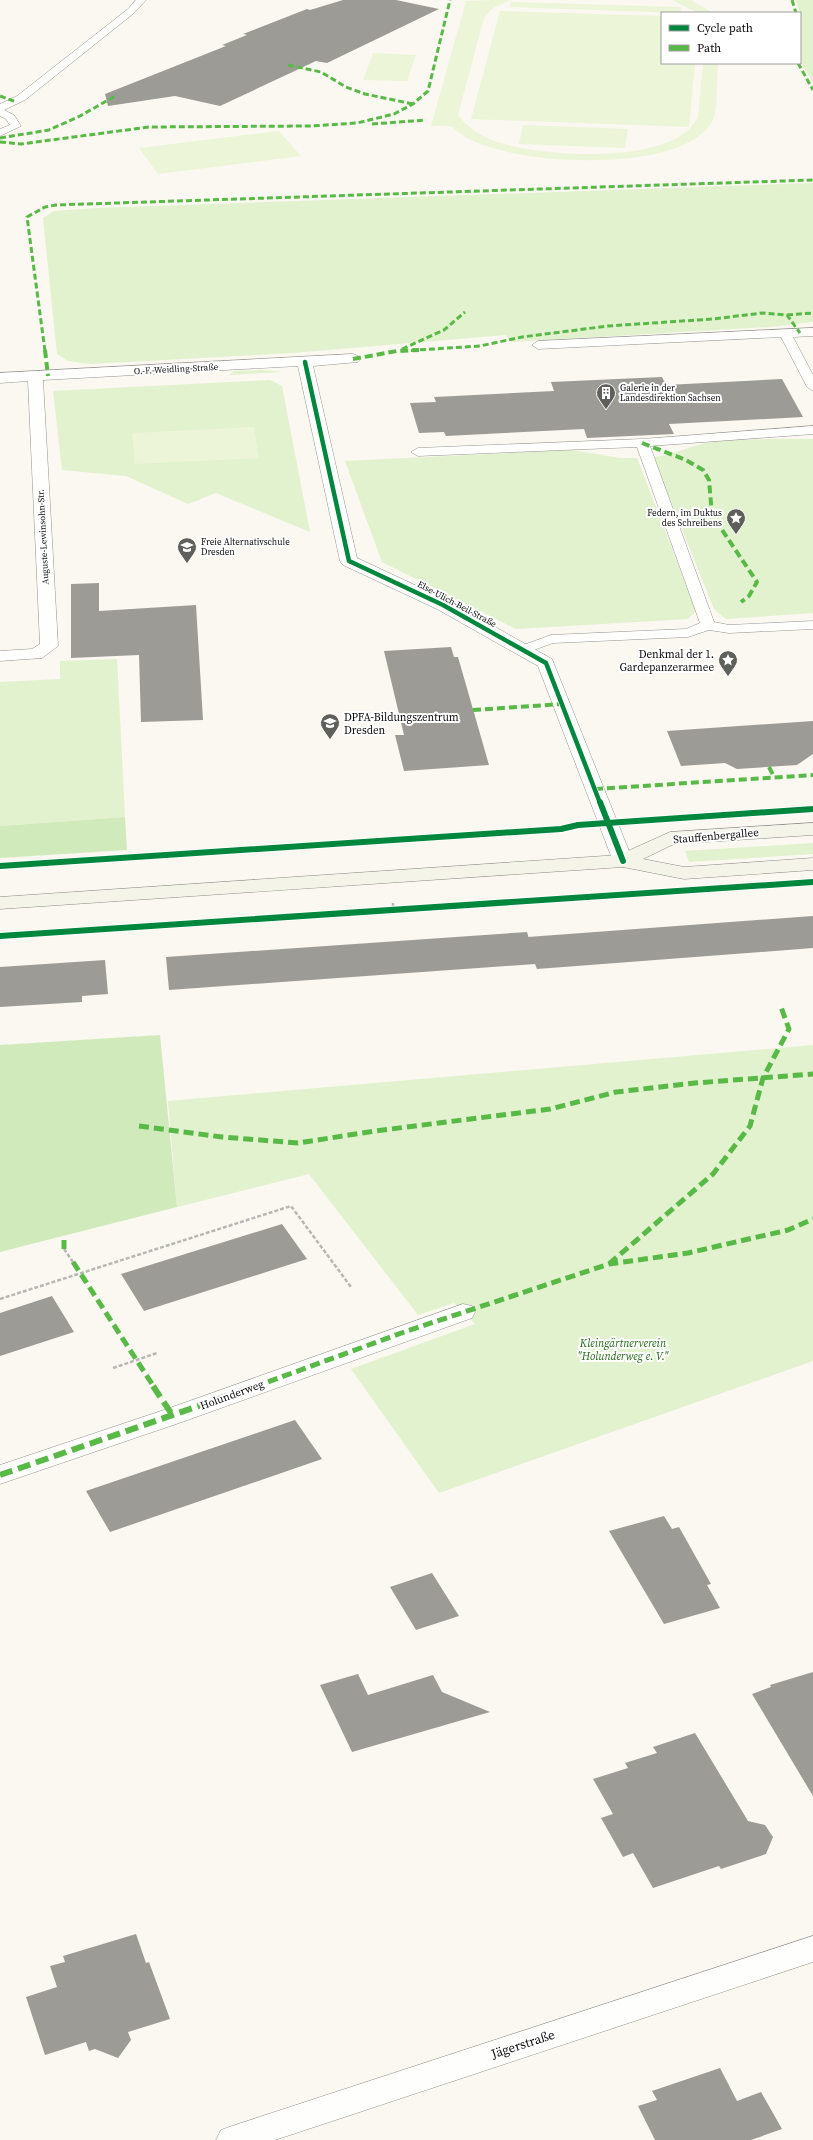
<svg xmlns="http://www.w3.org/2000/svg" width="813" height="2140" font-family="'Source Serif 4',serif">
	<style>
		.green { fill: #e2f1ce }
		.forest { fill: #d1eabc }
		.pitch { fill: #ecf5d8 }
		.building { fill: #9d9b96 }
		.lines { fill: none; stroke-linecap: round; stroke-linejoin: round }
		.lane-casing { stroke: #93928f; stroke-width: 1 }
		.street-casing { stroke: #93928f; stroke-width: 1 }
		.secondary-casing { stroke: #8a8985; stroke-width: 1 }
		.path { stroke: #b7b7b5; stroke-width: 2.5; stroke-dasharray: 4 2; stroke-linecap: butt }
		.lane { fill: #fefefd; fill-rule: evenodd }
		.street { fill: #fefefd; fill-rule: evenodd }
		.secondary { fill: #f4f4e8; fill-rule: evenodd }
		.quiet-far3 { stroke: #58b947; stroke-width: 3; stroke-dasharray: 6 3; stroke-linecap: butt }
		.quiet-far2 { stroke: #58b947; stroke-width: 4; stroke-dasharray: 8 4; stroke-linecap: butt }
		.quiet-far1 { stroke: #58b947; stroke-width: 5; stroke-dasharray: 10 5; stroke-linecap: butt }
		.quiet { stroke: #58b947; stroke-width: 6; stroke-dasharray: 13 6; stroke-linecap: butt }
		.cycleway-far1-casing { stroke: #fff; stroke-width: 6 }
		.cycleway-casing { stroke: #fff; stroke-width: 8 }
		.cycleway-far1 { stroke: #00873e; stroke-width: 4.5 }
		.cycleway { stroke: #00873e; stroke-width: 6 }
		.labels { text-anchor: middle; dominant-baseline: central; stroke-width: 4; stroke-linejoin: round; paint-order: stroke }
		.far-street-label { font-size: 9px; fill: #0c0c0c; stroke: #fff }
		.far-poi-label { font-size: 9px; fill: #0c0c0c; stroke: #fff; text-anchor: start }
		.poi-label { font-size: 11px; fill: #0c0c0c; stroke: #fff; text-anchor: end }
		.street-label { font-size: 11px; fill: #0c0c0c; stroke: #fff }
		.park-label { font-size: 11px; font-style: italic; fill: #256819; stroke: #fff }
		.near-street-label { font-size: 13px; fill: #0c0c0c; stroke: #fff }
	</style>
	<rect width="100%" height="100%" fill="#faf8f0"/>
	<path class="green" d="M796,0H813V83L800,60V13Z
		M813,183V322L770,327L511,342L506,335L292,353L91,364L68,361L57,354L43,218L54,211L96,208Z
		M264,370L282,372L229,375L234,371Z
		M270,380L282,386L310,532L216,493L188,504L126,476L62,470L53,391Z
		M769,439H813V613L726,619L714,609L653,457C672,456 689,446 707,443C727,439 749,440 769,439Z
		M572,450L620,458H637L696,611L688,619L516,629L382,562L345,461Z
		M117,659L125,817L0,826V682L60,679V661Z
		M813,843V854L689,862L685,851Z
		M813,1045V1361L439,1493L351,1369L475,1324L454,1303L418,1315L309,1174L177,1207L168,1101Z"/>
	<path class="forest" d="M125,817L127,850L0,858V826Z
		M160,1035L177,1207L0,1252V1045Z"/>
	<path class="pitch" d="M490,0H510L493,8L484,18L458,115C468,128 479,135 495,141C538,157 675,167 698,117L703,63H718C717,75 718,112 713,120C687,171 547,164 501,150C488,147 475,143 464,136C460,134 456,129 452,127C447,125 436,126 431,126L466,1Z
		M672,0H691L713,13H698Z
		M511,2L681,7L680,13L510,7Z
		M500,11L662,16V63H695L689,127L471,119Z
		M373,53L416,55L407,81L363,80Z
		M523,125L628,129L625,148L519,144Z
		M279,131L301,156L158,174L139,148Z
		M254,427L259,458L135,464L132,433Z"/>
	<path class="building" d="M343,0H396L439,9L327,63L316,61L220,106L175,96L108,106L105,94L226,46L222,45L247,35L243,34L307,9L310,10Z
		M662,377L666,385L782,379L803,417L669,424L674,434L587,438L584,429L446,436L444,432L419,433L410,403L436,402L434,397L554,391L551,382Z
		M99,583V611L196,605L203,720L141,722L139,655L71,658V584Z
		M451,647L454,657H458L489,765L404,771L395,735H404L384,651Z
		M813,721V754L797,765L737,769L725,763L681,766L667,731Z
		M813,916V948L537,969L535,964L169,990L166,957L527,932L529,939L528,937Z
		M105,960L108,994L82,996V1002L0,1007V967Z
		M282,1224L307,1259L144,1311L121,1274Z
		M52,1296L74,1332L0,1356V1313Z
		M295,1420L322,1459L110,1532L86,1491Z
		M664,1516L672,1529L679,1527L711,1584L707,1585L720,1608L664,1624L609,1531Z
		M432,1573L459,1616L416,1630L390,1587Z
		M813,1672V1796L752,1694L771,1687L770,1685Z
		M358,1674L368,1695L433,1675L442,1692L490,1712L352,1752L320,1685Z
		M695,1733L748,1821L765,1825L773,1837L766,1854L721,1869L719,1866L653,1888L633,1853L623,1857L601,1818L613,1814L593,1779L628,1768L625,1763L657,1753L653,1747Z
		M136,1934L146,1963L149,1962L170,2019L128,2032L131,2040L118,2058L95,2049L89,2051L86,2042L45,2055L26,1997L57,1987L50,1966L65,1962L63,1956Z
		M720,2068L737,2101L761,2092L782,2129L751,2140H655L638,2106L657,2100L652,2091Z"/>
	<g class="lines">
		<g class="lane-casing">
			<path id="lane" d="M136,0H146L134,13L25,100L4,110L14,115L21,126L0,136V129L10,125L6,119L0,116V104L17,96L128,9Z
				M813,328V336L793,337L813,375V391L807,387L781,337L538,349L532,345L538,341Z
				M813,426V434L650,446L714,622L729,625L813,621V629L729,633L709,630L688,637L553,643L523,654L518,653L516,650L518,647L551,635L686,629L700,623L637,447L418,456L411,452L418,448L642,439Z"/>
		</g>
		<g class="street-casing">
			<path id="street" d="M353,354L358,356L361,359L358,362L313,366L357,558L449,601L552,659L633,861L630,865L623,867L616,865L613,861L538,666L437,609L343,565L340,561L298,366L43,380L58,646L42,658L0,661V651L32,649L40,644L28,381L0,383V373Z
				M463,1304L472,1306L475,1312L472,1318L182,1422L0,1484V1465L164,1410Z
				M813,1936V1962L275,2140H216L221,2130L232,2126Z"/>
		</g>
		<g class="secondary-casing">
			<path id="secondary" d="M813,823V835L674,844L643,859L684,867L813,858V870L684,879L623,867L0,909V897L619,855L670,832Z"/>
		</g>
		<path class="path" d="M393,903V909
			M64,1249L73,1262
			M0,1299L291,1206L351,1287
			M113,1368L157,1353"/>
		<use href="#lane" class="lane"/>
		<use href="#street" class="street"/>
		<use href="#secondary" class="secondary"/>
		<path class="quiet-far3" d="M792,0L796,13
			M798,63L813,90
			M288,65L321,72L346,87L365,94L413,104
			M0,96L16,102
			M372,124L426,120
			M0,138L49,130L80,116L117,95
			M0,142L21,144L149,127L311,126L357,123L394,114L413,104L428,91L450,0
			M787,315L813,313
			M402,349L444,330L465,312
			M45,351L27,217L45,207L56,205L813,180
			M402,351L480,346L522,337L608,326L713,319L762,313L787,315L800,333"/>
		<path class="quiet-far2" d="M45,350L48,376
			M353,359L397,351L419,350
			M642,443L686,460L703,470L709,480L712,515L757,582L749,596L741,602
			M473,710L562,704
			M769,767L774,777
			M595,789L813,775"/>
		<path class="quiet-far1" d="M139,1126L222,1137L298,1143L375,1131L550,1109L616,1092L695,1083L813,1074
			M64,1240V1249
			M73,1262L154,1387
			M609,1264L713,1174L750,1126L763,1078L789,1029L781,1007
			M254,1387L407,1331L609,1264L688,1253L788,1230L813,1219"/>
		<path class="quiet" d="M153,1386L173,1416
			M0,1475L256,1386"/>
		<g class="cycleway-far1-casing">
			<path id="cycleway-far1" d="M305,362L349,561L443,605L546,663L600,803"/>
		</g>
		<g class="cycleway-casing">
			<path id="cycleway" d="M600,802L623,861
				M0,866L561,829L578,825L813,809
				M0,936L813,882"/>
		</g>
		<use href="#cycleway-far1" class="cycleway-far1"/>
		<use href="#cycleway" class="cycleway"/>
	</g>
	<defs>
		<g id="building-pin" transform="scale(1)"><path d="M0 17L-7.5 6A9.5 9.5 0 1 1 7.5 6Z" fill="#5f5f5c" stroke="#fff"/><path d="M-4-6H4V6H1V3H-1V6H-4ZM-2.5-4.3h1.7v1.8h-1.7ZM.8-4.3h1.7v1.8H.8ZM-2.5-1h1.7V.8h-1.7ZM.8-1h1.7V.8H.8Z" fill="#fff"/></g>
		<g id="sight-pin" transform="scale(1)"><path d="M0 17L-7.5 6A9.5 9.5 0 1 1 7.5 6Z" fill="#5f5f5c" stroke="#fff"/><path d="M0-6L1.8-2.2L6-1.7L2.9 1.2L3.7 5.4L0 3.3L-3.7 5.4L-2.9 1.2L-6-1.7L-1.8-2.2Z" fill="#fff"/></g>
		<g id="school-pin" transform="scale(1)"><path d="M0 17L-7.5 6A9.5 9.5 0 1 1 7.5 6Z" fill="#5f5f5c" stroke="#fff"/><path d="M0-5L7-2L0 1L-7-2ZM-4 1L0 2.5L4 1V4Q0 6-4 4Z" fill="#fff"/></g>
		<g id="university-pin" transform="scale(1)"><path d="M0 17L-7.5 6A9.5 9.5 0 1 1 7.5 6Z" fill="#5f5f5c" stroke="#fff"/><path d="M0-5L7-2L0 1L-7-2ZM-4 1L0 2.5L4 1V4Q0 6-4 4Z" fill="#fff"/></g>
	</defs>
	<g fill-rule="evenodd">
		<use href="#building-pin" x="606" y="393"/>
		<use href="#sight-pin" x="736" y="518"/>
		<use href="#school-pin" x="187" y="547"/>
		<use href="#sight-pin" x="728" y="660"/>
		<use href="#university-pin" x="330" y="723"/>
	</g>
	<g class="labels">
		<g class="far-street-label">
			<text transform="translate(176 369) rotate(-3)">O.-F.-Weidling-Straße</text>
			<text transform="translate(43 537) rotate(-93)">Auguste-Lewinsohn-Str.</text>
			<text transform="translate(457 604) rotate(28)">Else-Ulich-Beil-Straße</text>
		</g>
		<g class="far-poi-label">
			<text x="620" y="388">Galerie in der<tspan x="620" dy="10">Landesdirektion Sachsen</tspan></text>
			<text x="722" y="513" text-anchor="end">Federn, im Duktus<tspan x="722" dy="10">des Schreibens</tspan></text>
			<text x="201" y="542">Freie Alternativschule<tspan x="201" dy="10">Dresden</tspan></text>
		</g>
		<g class="poi-label">
			<text x="714" y="654">Denkmal der 1.<tspan x="714" dy="13">Gardepanzerarmee</tspan></text>
			<text x="344" y="717" text-anchor="start">DPFA-Bildungszentrum<tspan x="344" dy="13">Dresden</tspan></text>
		</g>
		<g class="street-label">
			<text transform="translate(716 836) rotate(-5)">Stauffenbergallee</text>
			<text transform="translate(232 1395) rotate(-20)">Holunderweg</text>
		</g>
		<g class="park-label">
			<text x="623" y="1343">Kleingärtnerverein<tspan x="623" dy="13">"Holunderweg e. V."</tspan></text>
		</g>
		<g class="near-street-label">
			<text transform="translate(523 2044) rotate(-18)">Jägerstraße</text>
		</g>
	</g>
	<rect x="661" y="12" width="140" height="52" fill="#ffffff" stroke="#9e9e9e"/>
	<rect x="669" y="25" width="20" height="6" fill="#00873e" stroke="#9e9e9e"/>
	<text x="697" y="32" font-size="12" fill="#0c0c0c">Cycle path</text>
	<rect x="669" y="45" width="20" height="6" fill="#58b947" stroke="#9e9e9e"/>
	<text x="697" y="52" font-size="12" fill="#0c0c0c">Path</text>
</svg>
